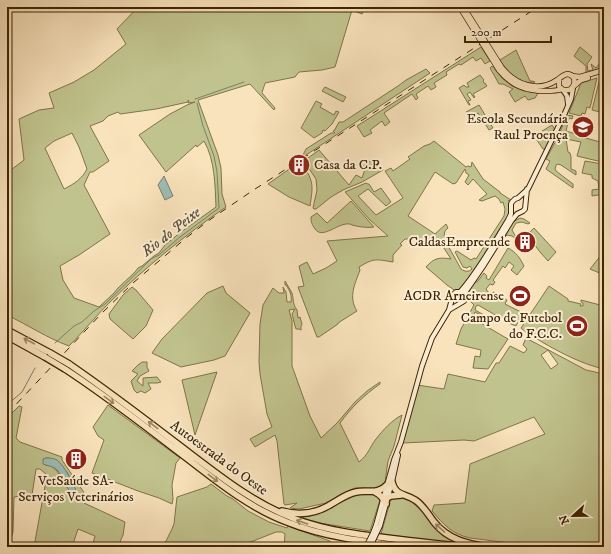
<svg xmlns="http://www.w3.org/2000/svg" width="611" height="554" font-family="'IM FELL DW Pica',serif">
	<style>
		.green { fill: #c1c38e; stroke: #807449; fill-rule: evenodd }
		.water { fill: #9ebdb6; stroke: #78806f }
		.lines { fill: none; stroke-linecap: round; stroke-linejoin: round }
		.stream { stroke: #78806f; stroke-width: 1 }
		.secondary-casing { stroke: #3e2404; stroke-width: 6 }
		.primary-casing { stroke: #3e2404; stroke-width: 6 }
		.motorway-casing { stroke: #3e2404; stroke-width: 8 }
		.secondary { stroke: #fbedd3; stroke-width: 4 }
		.primary { stroke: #f9e3bc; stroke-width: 4.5 }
		.motorway { stroke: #f9e3bc; stroke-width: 5.5 }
		.rail { stroke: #3e2404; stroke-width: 1; stroke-dasharray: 7 7; stroke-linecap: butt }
		.secondary-bridge-casing { stroke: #3e2404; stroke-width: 6; stroke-linecap: butt }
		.primary-bridge-casing { stroke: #3e2404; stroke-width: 6; stroke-linecap: butt }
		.motorway-bridge-casing { stroke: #3e2404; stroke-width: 8; stroke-linecap: butt }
		.secondary-bridge { stroke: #fbedd3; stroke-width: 4 }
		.primary-bridge { stroke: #f9e3bc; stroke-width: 4.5 }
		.motorway-bridge { stroke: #f9e3bc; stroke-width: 5.5 }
		.oneway { stroke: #9c8460 }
		.labels { text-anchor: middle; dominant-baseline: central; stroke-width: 4; stroke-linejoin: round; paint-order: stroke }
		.poi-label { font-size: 14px; fill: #3e2404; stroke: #fbedd3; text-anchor: end }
		.street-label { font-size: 14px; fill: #3e2404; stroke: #fbedd3 }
		.water-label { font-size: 15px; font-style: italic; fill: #5b5239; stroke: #fbedd3 }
	</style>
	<rect width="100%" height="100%" fill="#f9e3bc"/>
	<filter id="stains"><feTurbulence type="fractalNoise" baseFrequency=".005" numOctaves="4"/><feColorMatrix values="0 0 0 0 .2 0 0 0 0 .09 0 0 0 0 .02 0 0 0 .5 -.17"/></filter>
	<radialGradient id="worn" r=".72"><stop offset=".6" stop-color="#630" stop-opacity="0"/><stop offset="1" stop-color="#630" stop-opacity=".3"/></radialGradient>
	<path class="green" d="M138,7H191L198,12L202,7H362L365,8L362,14L352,10L335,67L322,70L299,72L295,77L265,83C265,84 262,92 262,93L275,108L274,110L250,84L198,100L218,155L221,168L222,194L226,207C185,235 146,267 110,302C96,316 83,332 69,346C47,338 28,325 7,315V173L24,160L19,119L39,110L54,108L49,93L74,82L94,70L126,44L117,29ZM188,100L189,101L188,103L195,102L187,105L170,114L139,135L166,172L196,145L197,147L204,141C215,160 215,185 216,207L181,232L165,245L159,253L154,256L142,266L138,268L135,272L118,288L114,293L99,307L74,298L63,280L60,266L79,255L110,234L84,185L90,172H93L109,161L90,126L103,121L108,116L118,112L120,114L156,109L188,102ZM72,133L79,147L87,169C82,179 74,184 64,189L45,148L54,141Z
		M481,47L490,61L485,64L481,58L476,61L473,57L461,65L459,64L446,72L447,75L434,83L436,87L431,90L428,86L416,94L418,98L416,100L412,94L384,113L390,122L385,126L382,121L370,130L372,133L364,137L357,126Z
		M580,47L592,57L587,64L588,71L593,70L591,64L596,68L600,63L604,66V68L586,73V66L574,56Z
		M516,50L530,81H532L535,82C520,85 507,72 500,60Z
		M492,66L502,78L512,86L524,91L538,93L535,98L528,100L525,96L515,102L509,92L513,89L503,84H499L490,68Z
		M426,69L430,73L303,157V155L306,149L331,133H335L333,131H334L339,122H343L398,86L406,80Z
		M480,75L484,80L483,81L484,83H485L487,86L473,94L475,97L474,98L470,92L467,94L471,100L468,101L470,105H469L459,88L464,85L466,87H469L467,83Z
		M597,78L590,108L587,107L585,114L582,113L581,116L569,113L581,83Z
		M600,78L604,79V113L592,110Z
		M325,87L346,97L343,102L322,91Z
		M316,101L322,104L320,107L334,115L336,111L339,112L332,124L325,131L323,130L322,133L314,138L301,128Z
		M479,105L493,128L489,130L478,113L470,118L466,112Z
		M567,115L573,116L572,119L569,118L566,131L583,136L582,137L604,143V153L602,162L577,156L581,142L566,139L568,152L570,153L571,157V169L576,171V175L561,165L558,164L556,165L555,169L556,171L573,184V188L546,169L550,161L546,159L557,139Z
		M552,125L555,130L545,149H543L534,136Z
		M434,141L466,167L468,166L471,167L472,162L483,179L500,192V193L511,200L510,202L508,200L511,204V214L465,287L457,292L447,285L426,267C434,258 439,257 451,259L438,239H405L400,244L402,245L393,255V262C375,259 374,258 359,267L360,270C355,284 348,297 357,311L338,323V324L319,337H317L298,287L304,286L299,266L307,262L313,274L326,268L337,261L327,241L388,236L370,220L345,192L366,183L368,184H369L374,192L381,188L391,202L386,206L368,189L358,196L376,215L403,198L385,171L391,168L393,171L410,159L408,157L424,146L430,144ZM465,169L466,173L469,175L465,182L468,185L473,179L487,194L479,200L482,201L495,196L499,199L501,203L503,202L505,209L504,216L476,259L474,258L471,260L457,251L455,252L463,267L467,268L470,266L472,269C469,272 465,272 461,269L446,242L447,240L444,236L445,231L448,228L446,224L435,234L408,216L435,172L453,184L456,183Z
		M319,150L349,185L356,175L362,178L365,169L363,166L375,158L383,170L362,182L343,190L331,197L316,209H314L313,208L317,190L316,179L304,161Z
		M585,161L602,164L601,170H604L602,180L604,181V194L592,196V190L599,189L598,181L592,178V175L582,173Z
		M295,165L297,168L303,165C314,182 313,186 310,206L289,197L268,184Z
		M351,201L374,227C368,228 359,227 352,225C351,225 351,224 350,224C338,222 323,240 315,229C312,224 311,223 311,217L317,213L327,223Z
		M520,218L524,219L530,223L528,224L522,222L516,223L512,230L516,237L515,238L512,236L507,235L503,239L502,243H500L513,222Z
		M534,228L556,252L548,261L540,252L527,235Z
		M508,248C516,252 520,258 524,266L517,275L511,270L514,266L509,262L505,268L503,266L493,280L495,282L493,285L490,284L486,289L488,292L492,294L493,292L495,293L507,300L505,304L523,313L516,326L511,324L478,305L476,306L475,310L493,320L492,321L475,312L472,318L508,339L488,369L473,368L475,356L480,357L481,350L456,344L461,329L474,305L465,296L473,282H477L484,273L487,276L486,278L489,280Z
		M602,254H604V266L602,274L590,269Z
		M285,281C287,285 290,289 292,293C294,300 292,303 297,310L298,318L300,317L302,324L301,326V330L299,329H296L295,326L292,314L295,309L289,310L292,321V366L310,416L321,438L337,423L355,402L367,391L380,382V384C364,395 351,408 340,423L359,462C369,454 369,448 376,439C383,430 392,420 402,415L394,446L388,461L385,482L381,487L375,489L362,488H355L345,492L326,503L299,509L290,508L297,503L285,505L284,504L277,441L275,435L255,447L250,439L272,427L267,414L260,374L259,362L260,324L263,305L273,288L279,293H284L283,287L286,292L287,302H291C292,295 290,291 286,285H285Z
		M223,286L226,293L250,313L225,356L214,360L181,367L152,353L162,339L207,293Z
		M549,286L568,299V301L581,304L580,306H583V303L581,302V300L604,306V369C582,364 561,353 542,342C535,337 527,334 521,328Z
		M132,287L136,290L153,310L146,326L133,339L110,319L109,314L123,295Z
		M526,338L586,370L604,374V454L599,457L604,472V547H541L470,538C452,534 444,525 432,511L434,505L465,503L470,464L545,434L534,417L474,441L464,440L403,443L407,421L417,385L444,389L448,374L485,382L496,363H499L510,346L524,353L527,349L523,345ZM548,350L558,364L551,369L541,355Z
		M142,362H147V367L149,371L140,376L137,381L143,386V378L157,377L161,382L157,383H148L151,389L145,393L141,391L137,393L134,390L131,381L138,374L132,371L138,365Z
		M217,372L195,435L182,380Z
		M108,405L180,458L176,463L172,485L173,499L172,504L159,498L138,491L92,473L104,440L98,436L93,427Z
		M19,406L22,407L16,438L20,442L62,457V460L83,491L85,496L84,503L125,522L123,535L120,542L133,547H92L95,536L78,529L72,547H34L47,475L40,469H36L32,495L14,497L13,532L9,544L13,547H7V418ZM46,458H49L67,472L77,494L75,497L67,487L57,471L51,466L45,465L43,459Z
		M211,484L227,496L233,499L248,511L269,522L287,528L288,526L330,541V547H284L285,534L282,532H276L238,547H163L172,529L174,524L177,497L207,487Z
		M360,493C367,494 376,493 380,500L370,531L319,523L295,516H304L346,497Z
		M399,497L412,501L419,506L435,526L462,544L381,534L391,499Z"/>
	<path class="water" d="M164,176L173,196L165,200L158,185Z
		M45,458C49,458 54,458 57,460C64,465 78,490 77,497C67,493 64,479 58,471C54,466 48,466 43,464V460Z"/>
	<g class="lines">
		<path class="stream" d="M195,99L244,82
			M55,343L74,326L82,322L94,311L105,304L151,259L159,255L180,237L219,208L217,172L214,156L203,126L197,103
			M7,405L22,392L35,368"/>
		<g class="secondary-casing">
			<path id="secondary" d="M563,90L567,96L568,104
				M460,292C478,272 494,243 508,220L511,214V204L512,202L515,199L518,198L528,189L564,115L571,99L573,88
				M464,294L484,265L512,220L517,214L523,211L525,209L527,189
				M449,310L464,301L465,296L463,293
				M376,525L394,460L401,442L422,366L432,338L449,310L453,295L456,292H460
				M380,526L392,482L398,455"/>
		</g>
		<g class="primary-casing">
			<path id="primary" d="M502,68C516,85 538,93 557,80C561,78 563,74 568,74C577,76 576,86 569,90H563L559,86V79
				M499,70C512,86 526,91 546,91C552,91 557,91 562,89
				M572,76L580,77L604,70
				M574,86L581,80L588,78"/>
		</g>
		<g class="motorway-casing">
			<path id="motorway" d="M7,330L50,353
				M7,336L45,357
				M69,364C110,392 149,422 188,452C222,478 255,504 295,519C328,531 361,535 395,539C418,542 442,544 465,547
				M65,369C108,397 147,428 188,459C219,483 250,508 287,522C327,538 369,542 412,547
				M392,482C396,497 405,493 415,500C423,505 428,514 434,522C447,539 467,544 488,547
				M375,492C381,495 383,498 386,504
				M384,499L391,496L401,495
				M282,511C300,516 318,513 333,503C340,499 347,494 356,492C368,489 377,496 388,484"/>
		</g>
		<use href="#secondary" class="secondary"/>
		<use href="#primary" class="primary"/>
		<use href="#motorway" class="motorway"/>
		<path class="rail" d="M7,414L101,314L133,283L186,238L208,221L252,191L538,7"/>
		<g class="secondary-bridge-casing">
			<path id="secondary-bridge" d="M366,547L373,533L376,525
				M370,547L380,526"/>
		</g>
		<g class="primary-bridge-casing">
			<path id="primary-bridge" d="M464,8L502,68
				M461,9L499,70"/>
		</g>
		<g class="motorway-bridge-casing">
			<path id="motorway-bridge" d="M50,353L69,364
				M45,357L65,369"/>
		</g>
		<use href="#secondary-bridge" class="secondary-bridge"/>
		<use href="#primary-bridge" class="primary-bridge"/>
		<use href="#motorway-bridge" class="motorway-bridge"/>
	</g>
	<defs><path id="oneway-shaft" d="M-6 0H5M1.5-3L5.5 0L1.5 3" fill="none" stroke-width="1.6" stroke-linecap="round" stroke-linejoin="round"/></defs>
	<g class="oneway">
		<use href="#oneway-shaft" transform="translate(29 341) rotate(-152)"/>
		<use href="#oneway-shaft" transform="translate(109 400) rotate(36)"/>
		<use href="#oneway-shaft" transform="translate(153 425) rotate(-143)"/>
		<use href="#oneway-shaft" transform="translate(213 478) rotate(37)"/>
		<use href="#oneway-shaft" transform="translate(302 522) rotate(-161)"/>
		<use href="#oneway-shaft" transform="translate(440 528) rotate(-138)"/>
	</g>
	<defs>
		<g id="school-disc" transform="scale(1.15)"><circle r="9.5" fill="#8f2418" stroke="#fbedd3"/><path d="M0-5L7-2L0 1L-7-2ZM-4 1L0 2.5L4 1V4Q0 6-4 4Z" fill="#fff"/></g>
		<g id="building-disc" transform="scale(1.15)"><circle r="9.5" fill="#8f2418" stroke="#fbedd3"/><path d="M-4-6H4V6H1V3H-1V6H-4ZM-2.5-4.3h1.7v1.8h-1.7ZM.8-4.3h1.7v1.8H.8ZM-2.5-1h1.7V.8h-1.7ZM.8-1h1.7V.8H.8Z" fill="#fff"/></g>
		<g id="stadium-disc" transform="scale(1.15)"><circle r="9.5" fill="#8f2418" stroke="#fbedd3"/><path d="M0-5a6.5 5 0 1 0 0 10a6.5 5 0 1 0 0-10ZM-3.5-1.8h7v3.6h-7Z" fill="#fff"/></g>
	</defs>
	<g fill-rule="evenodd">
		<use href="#school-disc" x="583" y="127"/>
		<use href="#building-disc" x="299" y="165"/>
		<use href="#building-disc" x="525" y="242"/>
		<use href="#stadium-disc" x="520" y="296"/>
		<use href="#stadium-disc" x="577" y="326"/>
		<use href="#building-disc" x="76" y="459"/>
	</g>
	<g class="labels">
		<g class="poi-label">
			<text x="568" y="119">Escola Secundária<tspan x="568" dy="16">Raul Proença</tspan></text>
			<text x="314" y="165" text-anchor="start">Casa da C.P.</text>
			<text x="510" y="242">CaldasEmpreende</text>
			<text x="504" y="296">ACDR Arneirense</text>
			<text x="562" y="318">Campo de Futebol<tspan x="562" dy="16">do F.C.C.</tspan></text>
			<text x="76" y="481" text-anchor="middle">VetSaúde SA-<tspan x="76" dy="16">Serviços Veterinários</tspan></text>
		</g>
		<g class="street-label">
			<text transform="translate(219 458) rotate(36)">Autoestrada do Oeste</text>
		</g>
		<g class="water-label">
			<text transform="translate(171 232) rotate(-38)">Rio do Peixe</text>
		</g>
	</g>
	<rect width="611" height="554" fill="none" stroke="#f9e3bc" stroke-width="24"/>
	<rect x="8" y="8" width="595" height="538" fill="none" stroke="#3e2404" stroke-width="2"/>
	<rect x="12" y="12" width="587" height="530" fill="none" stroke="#3e2404"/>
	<g transform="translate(573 516) rotate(248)" stroke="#fbedd3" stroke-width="3" paint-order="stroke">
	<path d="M0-3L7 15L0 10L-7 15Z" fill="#3e2404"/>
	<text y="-6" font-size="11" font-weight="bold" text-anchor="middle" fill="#3e2404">N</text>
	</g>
	<path d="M465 36v6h86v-6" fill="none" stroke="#3e2404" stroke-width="2"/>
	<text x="471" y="36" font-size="12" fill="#3e2404" stroke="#fbedd3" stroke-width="3" paint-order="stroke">200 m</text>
	<rect width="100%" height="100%" filter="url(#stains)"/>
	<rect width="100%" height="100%" fill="url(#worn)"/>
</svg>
